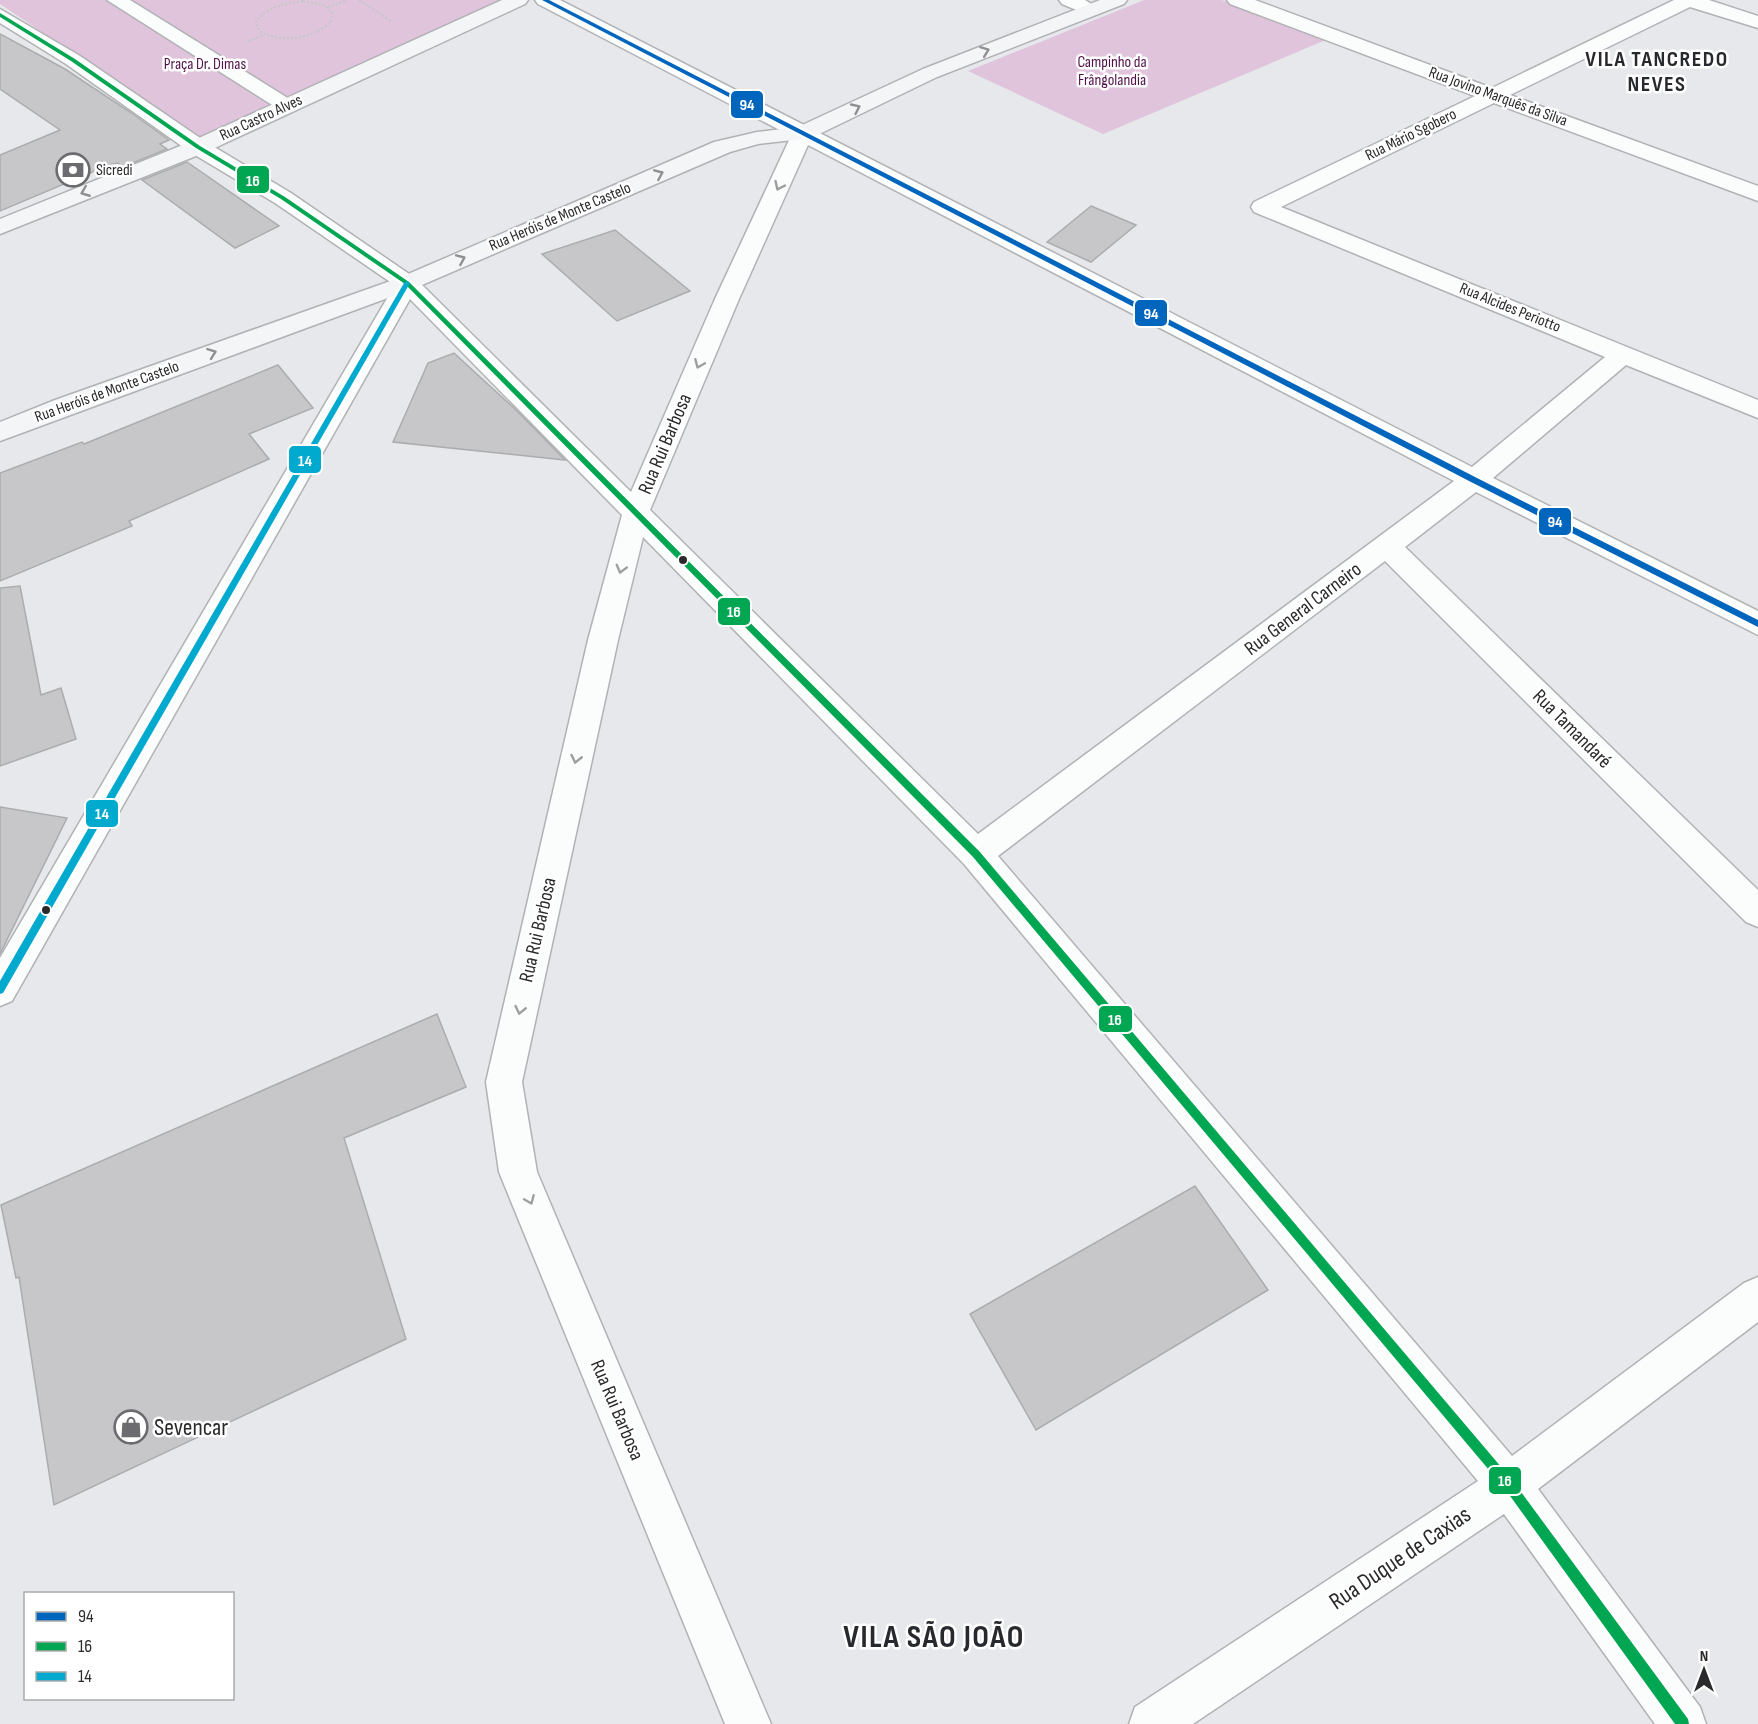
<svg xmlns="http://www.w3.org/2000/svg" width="1758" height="1724" font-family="'Sofia Sans Condensed',sans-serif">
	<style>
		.green { fill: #dfc4dc }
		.building { fill: #c7c6c9; stroke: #abacad; stroke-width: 1.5 }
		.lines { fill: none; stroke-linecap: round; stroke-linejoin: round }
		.pedestrian-casing { stroke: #b1b2b5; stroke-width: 3 }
		.minor-casing { stroke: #b1b2b5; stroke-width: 3 }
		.tertiary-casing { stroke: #b1b2b5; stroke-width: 3 }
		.secondary-casing { stroke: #b1b2b5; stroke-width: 3 }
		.path { stroke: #c6c6c8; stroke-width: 2; stroke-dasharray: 2 2; stroke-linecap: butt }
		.pedestrian { fill: #fbfcfc; fill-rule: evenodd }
		.minor { fill: #fbfcfc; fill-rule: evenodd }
		.tertiary { fill: #fbfcfc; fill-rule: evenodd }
		.secondary { fill: #f3f5f7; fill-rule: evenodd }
		.bus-1-casing { stroke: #fff; stroke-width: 5 }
		.bus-2-casing { stroke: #fff; stroke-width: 5 }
		.bus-3-casing { stroke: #fff; stroke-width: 5 }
		.bus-1 { fill: #0065bd; fill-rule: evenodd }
		.bus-2 { fill: #00a651; fill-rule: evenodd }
		.bus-3 { fill: #00a9ce; fill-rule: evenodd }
		.oneway { stroke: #8e9092 }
		.oneway2 { stroke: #9d9e9f }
		.bus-dot { fill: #2a2a2d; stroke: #fff; stroke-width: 2 }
		.labels { text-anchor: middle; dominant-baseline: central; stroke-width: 5; stroke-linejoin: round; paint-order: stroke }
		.far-park-label { font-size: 16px; fill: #501149; stroke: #fff }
		.far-street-label { font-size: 16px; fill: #2a2a2d; stroke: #fff }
		.far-poi-label { font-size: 16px; fill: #2a2a2d; stroke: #fff; text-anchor: start }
		.street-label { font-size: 20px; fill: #2a2a2d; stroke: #fff }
		.far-district-label { font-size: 22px; font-weight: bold; letter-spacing: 1.5px; fill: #28292e; stroke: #fff }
		.near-poi-label { font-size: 24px; fill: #2a2a2d; stroke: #fff; text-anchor: start }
		.near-street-label { font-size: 24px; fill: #2a2a2d; stroke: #fff }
		.near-district-label { font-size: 32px; font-weight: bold; letter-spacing: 1.5px; fill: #28292e; stroke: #fff }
		.line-badge { stroke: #fff; stroke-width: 2 }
		.badge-label { font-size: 16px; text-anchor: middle; font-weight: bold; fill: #fff }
	</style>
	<rect width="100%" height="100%" fill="#e7e8eb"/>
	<path class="green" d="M0,0H503L200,138L0,4Z
		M1144,0H1222L1328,39L1103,134L968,71Z"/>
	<path class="building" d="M0,34L65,69L130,112L169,140L160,144L167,149L123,167L118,163L109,165L0,211V155L60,130L0,89Z
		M187,162L279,226L235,248L142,180Z
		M1091,206L1136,225L1091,262L1047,242Z
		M615,230L690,291L617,321L542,254Z
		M454,353L516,410L565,460L393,442L428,363Z
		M278,365L313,408L249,434L269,459L129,521L132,526L0,581V473L82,442L84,444Z
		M20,586L41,695L61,688L76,739L0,766V588Z
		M0,807L67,818L0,954Z
		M437,1014L466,1087L344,1138L406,1339L54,1505L19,1277L16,1278L1,1205Z
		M1195,1186L1268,1290L1036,1430L970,1314Z"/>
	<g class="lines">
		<g class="pedestrian-casing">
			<path id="pedestrian" d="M107,0H130L294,102L297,106L294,110H280Z"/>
		</g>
		<g class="minor-casing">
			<path id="minor" d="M535,0H560L1472,467L1605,357L1254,212L1251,207L1254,202L1475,96L1230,4L1227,0H1255L1492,88L1674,0H1709L1758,16V28L1690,7L1510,95L1758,186V201L1494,103L1281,207L1758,400V418L1626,365L1493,478L1758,611V635L1476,492L1405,547L1758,890V927L1746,922L1385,561L998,856L1512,1456L1744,1283L1758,1277V1322L1538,1489L1700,1707L1706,1724H1655L1504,1514L1193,1724H1129L1135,1707L1478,1481L964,864L643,537L618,640L522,1082L537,1172L771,1724H725L499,1172L486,1082L588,640L622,515L410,299L12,1001L0,1006V958L399,278L407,276L415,278L631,492L715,299L791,136L538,4ZM808,145L1454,481L978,834L650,510L739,299Z
				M1059,0H1085L1101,10L1091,16L1062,4Z"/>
		</g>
		<g class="tertiary-casing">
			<path id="tertiary" d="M0,9L80,56L206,142L291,193L415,278L419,283L415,288L407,290L399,288L275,203L190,152L66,64L0,23Z"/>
		</g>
		<g class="secondary-casing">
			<path id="secondary" d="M502,0H528L525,4L206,152L0,234V219L190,142Z
				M1100,0H1127L1124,4L937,77L811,138L758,144L730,152L415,288L0,441V422L55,400L399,278L714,142L757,132L798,127L923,69Z"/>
		</g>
		<path class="path" d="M359,0L391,21
			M303,1L324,5L332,12L331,22C310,39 284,44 259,31L256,21C269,6 284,4 303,1Z
			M328,7L347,0
			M249,41L264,35"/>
		<use href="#pedestrian" class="pedestrian"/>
		<use href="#minor" class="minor"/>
		<use href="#tertiary" class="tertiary"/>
		<use href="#secondary" class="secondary"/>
		<g class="bus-1-casing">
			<path id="bus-1" d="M542,0H549L1477,478L1758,620V627L1471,482Z"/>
		</g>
		<g class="bus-2-casing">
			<path id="bus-2" d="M0,13L75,59L200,146L285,197L409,282L979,851L1513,1481L1688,1719L1689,1724H1675L1505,1489L973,857L405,284L281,199L196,148L71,61L0,17Z"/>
		</g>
		<g class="bus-3-casing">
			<path id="bus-3" d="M407,281L410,283L3,993L0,994V981L404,283Z"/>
		</g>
		<use href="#bus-1" class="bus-1"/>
		<use href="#bus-2" class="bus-2"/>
		<use href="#bus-3" class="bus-3"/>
	</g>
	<defs><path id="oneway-chevron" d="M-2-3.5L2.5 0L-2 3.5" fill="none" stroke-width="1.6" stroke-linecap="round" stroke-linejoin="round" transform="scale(1.5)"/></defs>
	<g class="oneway">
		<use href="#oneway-chevron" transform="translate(985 51) rotate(-21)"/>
		<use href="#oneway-chevron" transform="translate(856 108) rotate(-25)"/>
		<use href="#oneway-chevron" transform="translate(659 174) rotate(-23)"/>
		<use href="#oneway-chevron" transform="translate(85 192) rotate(158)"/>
		<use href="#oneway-chevron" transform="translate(461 259) rotate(-23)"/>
		<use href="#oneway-chevron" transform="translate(212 353) rotate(-20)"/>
	</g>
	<g class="oneway2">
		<use href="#oneway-chevron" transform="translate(779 186) rotate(115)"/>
		<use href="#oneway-chevron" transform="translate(699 364) rotate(113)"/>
		<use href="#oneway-chevron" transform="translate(621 569) rotate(105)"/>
		<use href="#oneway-chevron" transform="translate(576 759) rotate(103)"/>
		<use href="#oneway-chevron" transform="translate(520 1010) rotate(103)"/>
		<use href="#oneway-chevron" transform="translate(530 1200) rotate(67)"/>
	</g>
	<defs>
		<g id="bank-ring" transform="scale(1.725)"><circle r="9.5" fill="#fff" stroke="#6c6c70" stroke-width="1.5"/><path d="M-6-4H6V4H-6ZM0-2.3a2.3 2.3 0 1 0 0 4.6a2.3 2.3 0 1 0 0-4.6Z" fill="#6c6c70"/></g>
		<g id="shop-ring" transform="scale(1.725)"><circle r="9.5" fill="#fff" stroke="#6c6c70" stroke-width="1.5"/><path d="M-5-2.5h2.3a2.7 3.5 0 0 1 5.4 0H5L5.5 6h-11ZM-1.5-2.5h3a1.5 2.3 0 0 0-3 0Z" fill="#6c6c70"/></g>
	</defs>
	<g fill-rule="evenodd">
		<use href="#bank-ring" x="73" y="170"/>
		<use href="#shop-ring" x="131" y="1427"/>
	</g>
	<g class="bus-dot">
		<circle cx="683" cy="560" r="5"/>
		<circle cx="46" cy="910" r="5"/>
	</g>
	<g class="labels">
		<g class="far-park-label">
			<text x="1112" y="62">Campinho da<tspan x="1112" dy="18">Frângolandia</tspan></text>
			<text x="205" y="64">Praça Dr. Dimas</text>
		</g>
		<g class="far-street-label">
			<text transform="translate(1498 97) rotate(20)">Rua Jovino Marquês da Silva</text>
			<text transform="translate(261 118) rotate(-25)">Rua Castro Alves</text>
			<text transform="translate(1411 135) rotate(-26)">Rua Mário Sgobero</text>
			<text transform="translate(560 217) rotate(-23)">Rua Heróis de Monte Castelo</text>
			<text transform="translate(1510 308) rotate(22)">Rua Alcides Periotto</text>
			<text transform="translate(107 392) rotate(-20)">Rua Heróis de Monte Castelo</text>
		</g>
		<g class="far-poi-label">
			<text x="96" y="170">Sicredi</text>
		</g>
		<g class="street-label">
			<text transform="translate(665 444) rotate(-67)">Rua Rui Barbosa</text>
			<text transform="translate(1303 609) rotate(-37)">Rua General Carneiro</text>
			<text transform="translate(1572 729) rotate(45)">Rua Tamandaré</text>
			<text transform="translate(538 930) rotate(-77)">Rua Rui Barbosa</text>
			<text transform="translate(617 1410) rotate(67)">Rua Rui Barbosa</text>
		</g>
		<g class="far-district-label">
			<text x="1657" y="59">VILA TANCREDO<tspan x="1657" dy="25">NEVES</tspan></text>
		</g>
		<g class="near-poi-label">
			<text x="154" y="1427">Sevencar</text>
		</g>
		<g class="near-street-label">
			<text transform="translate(1400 1558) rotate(-34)">Rua Duque de Caxias</text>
		</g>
		<g class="near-district-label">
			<text x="934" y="1637">VILA SÃO JOÃO</text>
		</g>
	</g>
	<g class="line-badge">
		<rect x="730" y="90" width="34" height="29" rx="6" fill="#0065bd"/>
		<rect x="236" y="165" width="34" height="29" rx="6" fill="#00a651"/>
		<rect x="1134" y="299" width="34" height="28" rx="6" fill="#0065bd"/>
		<rect x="288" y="445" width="34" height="29" rx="6" fill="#00a9ce"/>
		<rect x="1538" y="507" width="34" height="29" rx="6" fill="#0065bd"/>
		<rect x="717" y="597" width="34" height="29" rx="6" fill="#00a651"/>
		<rect x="85" y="799" width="34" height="29" rx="6" fill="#00a9ce"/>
		<rect x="1098" y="1005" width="35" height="28" rx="6" fill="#00a651"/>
		<rect x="1488" y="1466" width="34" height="29" rx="6" fill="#00a651"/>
	</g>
	<g class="badge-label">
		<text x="747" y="110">94</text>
		<text x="253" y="186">16</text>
		<text x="1151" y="319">94</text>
		<text x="305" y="466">14</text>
		<text x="1555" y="527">94</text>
		<text x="734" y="617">16</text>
		<text x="102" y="819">14</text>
		<text x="1115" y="1025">16</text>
		<text x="1505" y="1486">16</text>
	</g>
	<rect x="24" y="1592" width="210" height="108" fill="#ffffff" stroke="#aaaaab" stroke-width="1.5"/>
	<rect x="36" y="1612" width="30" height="9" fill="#0065bd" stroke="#aaaaab" stroke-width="1.5"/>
	<text x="78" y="1622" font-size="18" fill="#2a2a2d">94</text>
	<rect x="36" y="1642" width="30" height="9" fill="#00a651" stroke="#aaaaab" stroke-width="1.5"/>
	<text x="78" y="1652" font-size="18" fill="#2a2a2d">16</text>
	<rect x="36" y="1672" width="30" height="9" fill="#00a9ce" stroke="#aaaaab" stroke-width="1.5"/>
	<text x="78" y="1682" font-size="18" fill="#2a2a2d">14</text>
	<g transform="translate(1704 1670)" stroke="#ffffff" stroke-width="4.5" paint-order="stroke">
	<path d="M0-4.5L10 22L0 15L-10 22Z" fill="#2a2a2d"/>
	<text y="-9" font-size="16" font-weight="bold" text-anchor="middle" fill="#2a2a2d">N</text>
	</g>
</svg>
